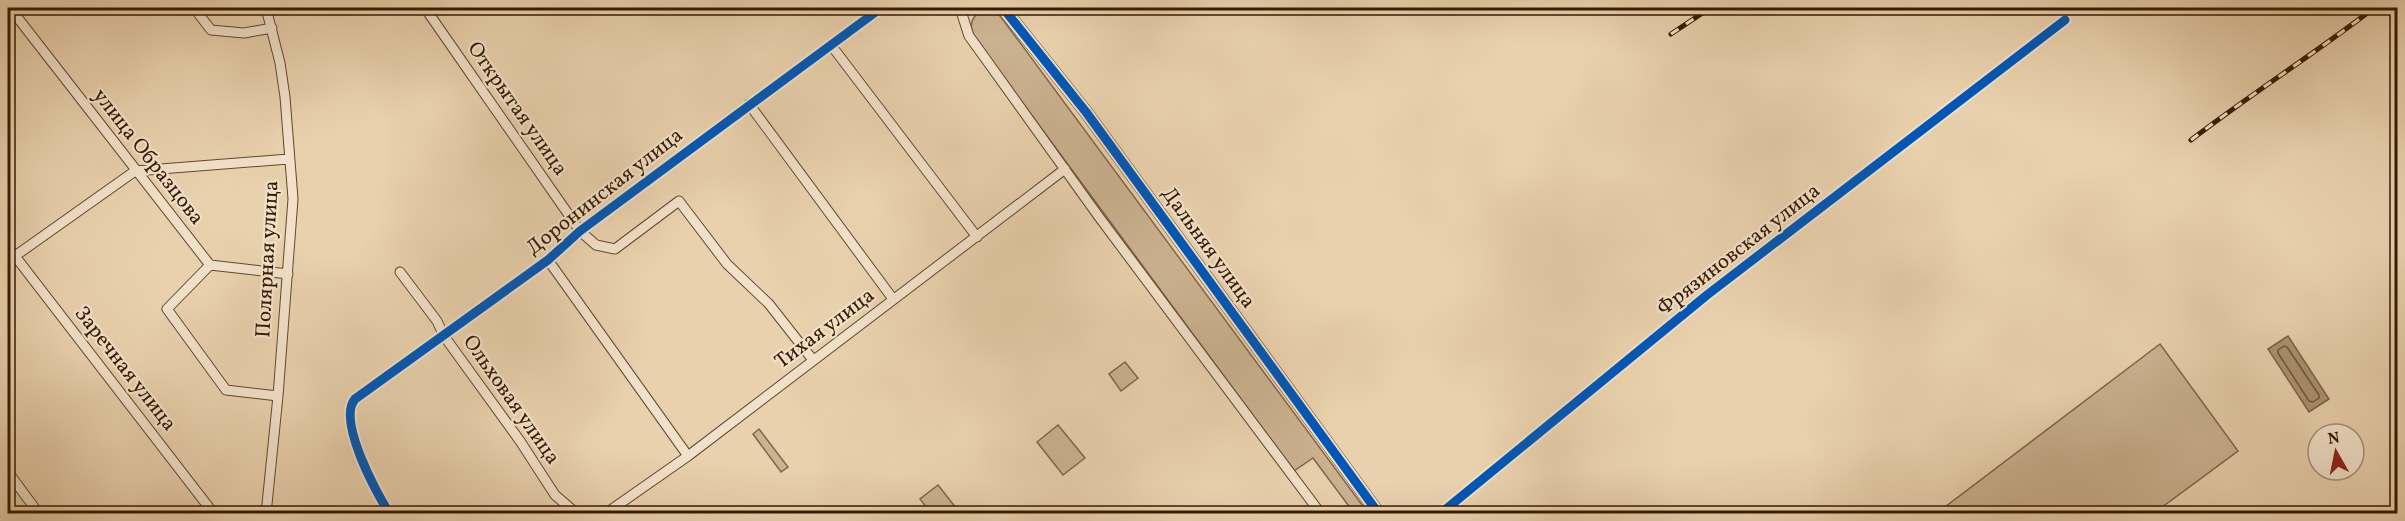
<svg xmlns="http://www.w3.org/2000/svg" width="2405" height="521" font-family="Vollkorn,serif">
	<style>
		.green { fill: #cbb290; stroke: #806648; stroke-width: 1.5 }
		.water { fill: #ac9372; stroke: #7d6344; stroke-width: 1.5 }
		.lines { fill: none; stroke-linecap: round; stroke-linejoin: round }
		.shore { stroke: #715639; stroke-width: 1.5 }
		.minor-casing { stroke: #63482b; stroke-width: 11 }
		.tertiary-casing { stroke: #63482b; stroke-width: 14 }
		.minor { stroke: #f1e1ca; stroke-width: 9 }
		.tertiary { stroke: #f1e1ca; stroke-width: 12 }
		.rail-casing { stroke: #361a00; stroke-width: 5 }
		.rail { stroke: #f1e1ca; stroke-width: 3; stroke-dasharray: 9; stroke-linecap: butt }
		.cycleway-casing { stroke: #f1e1ca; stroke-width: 13 }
		.cycleway { stroke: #0057b8; stroke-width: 9 }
		.labels { text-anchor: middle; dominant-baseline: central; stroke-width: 4.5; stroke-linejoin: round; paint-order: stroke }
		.street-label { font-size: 21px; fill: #361a00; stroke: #f1e1ca }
	</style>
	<rect width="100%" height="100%" fill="#e9d1ad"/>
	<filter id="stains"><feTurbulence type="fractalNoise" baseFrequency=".00333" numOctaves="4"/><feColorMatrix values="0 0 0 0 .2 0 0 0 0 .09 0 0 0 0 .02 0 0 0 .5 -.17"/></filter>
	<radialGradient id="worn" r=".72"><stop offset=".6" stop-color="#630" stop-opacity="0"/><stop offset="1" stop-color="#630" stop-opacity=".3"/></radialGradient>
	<path class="green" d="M987,10L995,12L1001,17L1368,513H1354L1313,458L1294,471L974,37C968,24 972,13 987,10Z
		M2160,344L2238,451L2154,513H1937Z
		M1125,362L1138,378L1121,391L1109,374Z
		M1058,425L1085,458L1063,475L1037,442Z
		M759,429L788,467L781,472L753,434Z
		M938,485L960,513H931L920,499Z"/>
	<path class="water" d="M2288,336L2329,399L2309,412L2268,349Z"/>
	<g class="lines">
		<path class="shore" d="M2284,346L2287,347L2319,395V398L2313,402L2309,401L2278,353V350Z"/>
		<g class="minor-casing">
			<path id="minor" d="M10,8L210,265L288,274
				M194,8L211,30L244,33L272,28
				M266,8L280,63L285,97L293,199L278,396L266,514
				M425,8L580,231L596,245L615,249L679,201L727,264L769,304L813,360
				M960,8L969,36L977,47L1099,217L1321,514
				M831,45L977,237
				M749,104L893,299
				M8,247L214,514
				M548,260L688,456
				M8,261L135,171L289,159
				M210,265L167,309L226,390L278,396
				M400,272L437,321L444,336L520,441L555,495L577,514
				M8,472L39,514
				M390,514C376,493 337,420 355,399L548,260L580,231L881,8
				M605,514L688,456L1065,169
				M1440,514L1707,295L2065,20"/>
		</g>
		<g class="tertiary-casing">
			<path id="tertiary" d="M1003,8L1086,112L1379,514"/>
		</g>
		<use href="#minor" class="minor"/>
		<use href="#tertiary" class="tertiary"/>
		<g class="rail-casing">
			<path id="rail" d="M1671,34L1710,8
				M2191,140C2251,94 2314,54 2374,8"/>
		</g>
		<use href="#rail" class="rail"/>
		<g class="cycleway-casing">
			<path id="cycleway" d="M1003,8L1086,112L1379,514
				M390,514C376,493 337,420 355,399L548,260L580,231L881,8
				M1440,514L1707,295L2065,20"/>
		</g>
		<use href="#cycleway" class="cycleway"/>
	</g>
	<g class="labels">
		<g class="street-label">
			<text transform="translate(517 109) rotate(55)">Открытая улица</text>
			<text transform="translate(148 157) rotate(52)">улица Образцова</text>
			<text transform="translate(605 192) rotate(-38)">Доронинская улица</text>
			<text transform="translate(1208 248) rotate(54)">Дальняя улица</text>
			<text transform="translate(1739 250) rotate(-38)">Фрязиновская улица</text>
			<text transform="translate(268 259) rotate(-87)">Полярная улица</text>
			<text transform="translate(825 329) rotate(-37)">Тихая улица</text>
			<text transform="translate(125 369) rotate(52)">Заречная улица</text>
			<text transform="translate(511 400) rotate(55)">Ольховая улица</text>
		</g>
	</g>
	<rect width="2405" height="521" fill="none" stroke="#e9d1ad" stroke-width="30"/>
	<rect x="9" y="9" width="2387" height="503" fill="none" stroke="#361a00" stroke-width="3"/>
	<rect x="15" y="15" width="2375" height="491" fill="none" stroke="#361a00" stroke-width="1.5"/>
	<g transform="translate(2336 452) rotate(351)"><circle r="28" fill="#f1e1ca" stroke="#a69179" stroke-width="1.5"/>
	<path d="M0-4.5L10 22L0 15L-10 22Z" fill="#8f2418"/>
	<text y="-9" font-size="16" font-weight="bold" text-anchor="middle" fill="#361a00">N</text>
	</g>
	<rect width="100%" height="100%" filter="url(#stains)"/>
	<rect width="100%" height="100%" fill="url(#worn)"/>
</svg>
